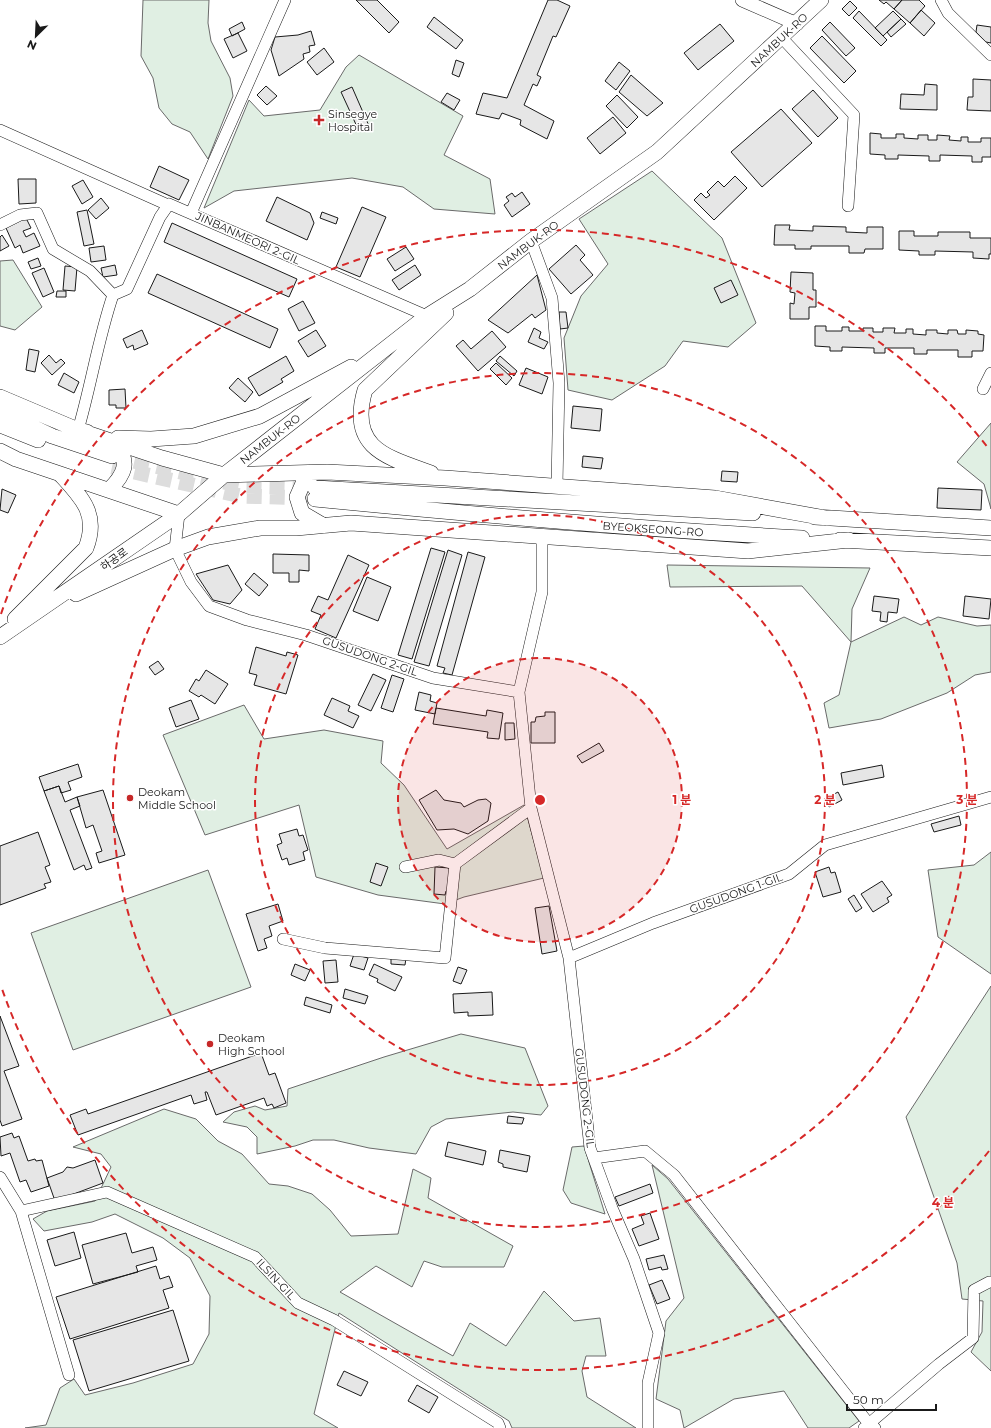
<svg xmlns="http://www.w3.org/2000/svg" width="991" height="1428" font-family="Montserrat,'Noto Sans KR',sans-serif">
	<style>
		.green { fill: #e0efe3; stroke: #6a6a6a }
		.building { fill: #e6e6e6; stroke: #1a1a1a }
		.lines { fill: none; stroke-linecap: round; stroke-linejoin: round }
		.secondary-tunnel { stroke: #ddd; stroke-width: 15; stroke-dasharray: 15 8; stroke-linecap: butt }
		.minor-casing { stroke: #1a1a1a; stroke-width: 12 }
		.tertiary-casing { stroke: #1a1a1a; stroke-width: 14 }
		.secondary-casing { stroke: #1a1a1a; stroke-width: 16 }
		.minor { stroke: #fff; stroke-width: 11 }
		.tertiary { stroke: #fff; stroke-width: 13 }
		.secondary { stroke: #fff; stroke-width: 15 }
		.ring { fill: none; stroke: #d62828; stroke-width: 2; stroke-dasharray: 7 5 }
		.poi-dot { fill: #c62828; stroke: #fff; stroke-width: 1.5 }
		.labels { text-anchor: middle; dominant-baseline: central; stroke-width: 3; stroke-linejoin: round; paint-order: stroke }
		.street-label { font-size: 11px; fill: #1a1a1a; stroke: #fff }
		.poi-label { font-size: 11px; fill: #1a1a1a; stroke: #fff; text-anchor: start }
		.centre { fill: #d62828; stroke: #fff; stroke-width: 2 }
		.ring-label { font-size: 12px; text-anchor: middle; font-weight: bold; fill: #d62828; stroke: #fff; stroke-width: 3; stroke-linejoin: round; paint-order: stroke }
	</style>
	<rect width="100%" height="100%" fill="#fff"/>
	<path class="green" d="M143,0H209L208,23L211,41L230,78L233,96L208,159L190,132L172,124L159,108L153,78L141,56Z
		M359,55L463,116L444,155L490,179L495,214L434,209L403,187L352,178L234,191L204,208L249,100L264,116L320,110L346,67Z
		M652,171L722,238L756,323L728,347L683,341L665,366L612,400L568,390L564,338L581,296L608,264L579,219Z
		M13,260L42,307L15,330L0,326V261Z
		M991,423V509L984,484L957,462Z
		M667,565L870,568L852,609L851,642L904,617L921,625L938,617L977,626L991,625V672L975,675L947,693L881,719L829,728L824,703L839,695L851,642L802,586L670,587Z
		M244,705L264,739L324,730L383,741L381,763L404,785L447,849L524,805L544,878L464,897L445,904L378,895L316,877L299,805L205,835L163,735Z
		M991,852V974L938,937L928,870L974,865Z
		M208,870L251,987L73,1050L31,933Z
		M991,986V1371L971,1352L982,1332L983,1301L962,1299L957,1263L906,1117Z
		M461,1034L525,1048L548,1106L541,1115L513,1112L446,1119L431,1127L416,1154L369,1148L334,1140H313L295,1146L257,1154V1137L247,1127L223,1122L234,1112L255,1106L265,1110L287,1106L288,1089L384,1057Z
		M164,1109L196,1119L218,1141L242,1154L269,1184L288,1186L312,1194L330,1210L351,1236L398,1234L413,1169L431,1178L428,1198L513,1246L504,1267H442L424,1261L412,1287L376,1266L340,1292L453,1356L470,1323L506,1346L544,1291L574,1321L600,1318L606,1356H586L582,1371L587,1397L636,1428H512L509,1421L339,1313L314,1414L338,1428H25L46,1425L60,1388L74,1379L85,1395L133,1383L193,1364L209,1334L210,1296L190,1258L163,1238L115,1214L92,1222L44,1231L33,1219L47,1211L95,1201L111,1167L101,1154L73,1147Z
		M584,1146L605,1214L571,1203L563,1190L572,1147Z
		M652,1165L668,1179L859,1421L849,1428H808L784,1391L734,1399L684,1428L680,1410L656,1399L666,1321L684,1298Z"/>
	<path class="building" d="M356,0H377L399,22L389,33Z
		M548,0H557L570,6L556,37L553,36L537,75L541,77L537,86L533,84L524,105L554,121L547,139L520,125L521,120L502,113L499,119L476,114L483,93L507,98Z
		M879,0H902L894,9L886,2L884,4Z
		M902,0H919L925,6L910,23L894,9Z
		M850,1L857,8L849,16L842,9Z
		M921,10L935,23L924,36L910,23Z
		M859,11L887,40L881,46L853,18Z
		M893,11L901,19L883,36L875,28Z
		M434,17L463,40L456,49L427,27Z
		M901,19L906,24L891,37L887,32Z
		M242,22L245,29L232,36L229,29Z
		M830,22L855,48L846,56L822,30Z
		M720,24L734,41L698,70L684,53Z
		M977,25L991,27V43L986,42L976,32Z
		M311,31L315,45L309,46L310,52L303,54L304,59L279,76L271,50L275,37L298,35Z
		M238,33L247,51L233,58L224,39Z
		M822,36L856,71L844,83L810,48Z
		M324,48L334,62L317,75L307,62Z
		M456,60L464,63L459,77L452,74Z
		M619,62L630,71L616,90L605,81Z
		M631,75L663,103L647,116L619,92Z
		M973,79L991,80V111L967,110L968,97H973Z
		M925,84L937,85V110L900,109L901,94L924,95Z
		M266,86L277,96L267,105L257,95Z
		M352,87L369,126L359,131L341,92Z
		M813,90L838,118L818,137L792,109Z
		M447,93L460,100L454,110L441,102Z
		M617,95L638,117L627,128L606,106Z
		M781,109L812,143L762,187L731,152Z
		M613,117L626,133L600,154L587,138Z
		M870,133L881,134V138H896V134H904V138L918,139V135H928V140H937V135L950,136L949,140L961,141V137H968V142H981V138H991V157H982V162H972V156L940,155V161H929V156L898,155V159H885V155L870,154Z
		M159,166L189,180L179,200L150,187Z
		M735,176L747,188L714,220L694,200L701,193L706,198L710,195L707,192L718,181L724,187Z
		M18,179H36V203L19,204Z
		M83,180L93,197L82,204L72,186Z
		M522,192L530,204L512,217L504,205L509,201L506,197L512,193L515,197Z
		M277,197L310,213L314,223L307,240L266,221Z
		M101,198L109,208L96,219L88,210Z
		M362,207L386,217L360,277L336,267Z
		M87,210L94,244L84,246L77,212Z
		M322,212L338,218L336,224L320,218Z
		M26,218L31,228L23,231L26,237L34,233L40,246L23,253L20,245L15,248L6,228Z
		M172,223L297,279L289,297L164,242Z
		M775,225H790L789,230L813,231V226L846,227V232L867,233V227H883V249H865L864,253H849V246H811V249H795V245H774Z
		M899,231H914V236H938V232H970V238H991V254H989V259L973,258V252L935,251V255H919V251L899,250Z
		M2,235L9,246L0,251V237Z
		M576,245L585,255L580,260L593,275L571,294L549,269Z
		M104,246L106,260L91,262L89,248Z
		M406,247L414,259L395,271L387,259Z
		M38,258L41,266L31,269L28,262Z
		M115,265L117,275L103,277L101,268Z
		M415,265L421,275L399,290L392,280Z
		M65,266L77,267L75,291L63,290Z
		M44,268L54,292L43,297L32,273Z
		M791,272L813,273V290H816V307H809V319H790V303L794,304L795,293L790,292Z
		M157,274L278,329L270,348L148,293Z
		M537,275L546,310L535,318L532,314L508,333L488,320Z
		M731,280L738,295L721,303L714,288Z
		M57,291H66V297H56Z
		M303,301L315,323L299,331L288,309Z
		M559,312H566L568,328L560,329Z
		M815,326H826V331H842V327H849V331H863V328H873V332H883V328H895L894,333H906V329H913V334L926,335V330H937V333L948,334V330H957L958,334H966V330L978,331V334L984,335L983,351H972V357H958V350H927V354H914V348H885V353H874V348L842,347V351H830V347L815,346Z
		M534,328L541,332L539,338L548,342L544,349L528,342Z
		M142,330L148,344L134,350L133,345L127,348L123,339Z
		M316,330L326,346L308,357L298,341Z
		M492,331L506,347L478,371L456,346L463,340L471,349Z
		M29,349L39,351L35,372L26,370Z
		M49,355L56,363L61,359L65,363L52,375L41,363Z
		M286,356L294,371L281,379L283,382L259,396L248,378Z
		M500,356L517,371L514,376L496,361Z
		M496,363L512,378L506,385L490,369Z
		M526,368L548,377L542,394L519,385Z
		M64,373L79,382L74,393L58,385Z
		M238,378L253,392L245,402L229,388Z
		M125,389L126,408H116V405H109V390Z
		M573,406L602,409L600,431L571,428Z
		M583,456L603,458L601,469L582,467Z
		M722,471L738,472L737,482L721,481Z
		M938,488L982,490L981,510L937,508Z
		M2,489L16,495L8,513L0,510Z
		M431,548L445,552L412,659L398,655Z
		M448,550L462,555L429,666L414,662Z
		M468,552L485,557L452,675L443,673L445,668L437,666Z
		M273,554L309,555V571L299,570V582H289V573H273Z
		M348,555L369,565L336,638L315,629L321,615L311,611L318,596L328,600Z
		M228,565L242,590L230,604L213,600L196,574Z
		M254,573L268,585L259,596L245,584Z
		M367,577L391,587L378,621L353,611Z
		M874,596L899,599L897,613L888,612L887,622L880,621L881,612L872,611Z
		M965,596L991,599L989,619L963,616Z
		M256,647L286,656L287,652L298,655L286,694L254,685L257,675L249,673Z
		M158,661L164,669L155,675L149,667Z
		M206,670L228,684L215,704L201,695L199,697L189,691L196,679L199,681Z
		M373,674L386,680L371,711L358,705Z
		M392,675L404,679L393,712L381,708Z
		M419,692L431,695L430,701L437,703L435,714L415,710Z
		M332,698L350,706L348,711L359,716L353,728L324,715Z
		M191,700L199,719L176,727L169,708Z
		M436,708L486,716L487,710L503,713L499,739L487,738L488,732L433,724Z
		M545,712H555V743H531V722H535L536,717L545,716Z
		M505,723H514L515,739L505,740Z
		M599,743L604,751L582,763L577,756Z
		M78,764L82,777L68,782L71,790L61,793L59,786L44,791L39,777Z
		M882,765L884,777L843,785L841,773Z
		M59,786L65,802L77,797L80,806L70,810L92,868L86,870L84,865L74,870L44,791Z
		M103,790L125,855L99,863L96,853L102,851L93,825L86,828L77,797Z
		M436,790L444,800L461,803L464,807L478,800L486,799L491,803L488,821L468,834L454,829L437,830L419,800Z
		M838,792L842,800L829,807L825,799Z
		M959,816L961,825L934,832L931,824Z
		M297,829L299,836L303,835L308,850L303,852L305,860L289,865L287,858L282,860L277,845L282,843L279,834Z
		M38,832L50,865L45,867L51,882L44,884L46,888L0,905V846Z
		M376,863L388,867L381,886L370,882Z
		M435,867L450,868L449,891H446L445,895L434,894Z
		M829,867L831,873L835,872L841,892L823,897L815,872Z
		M882,881L892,895L887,898L889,902L873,912L861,894Z
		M854,895L862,908L856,912L848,899Z
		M278,904L283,921L269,926L272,936L264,939L267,948L258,951L246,914Z
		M549,906L557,951L542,954L535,908Z
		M354,954L368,958L364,970L350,966Z
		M391,957L406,958L405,965L391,964Z
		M336,960L338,982L325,983L323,961Z
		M295,964L310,970L305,981L291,975Z
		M374,964L402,977L395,991L377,982L378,979L369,975Z
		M458,967L467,970L461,984L453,981Z
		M345,989L368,996L365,1004L343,998Z
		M492,992L493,1015L468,1016V1012L454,1013L453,994Z
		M306,997L332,1005L330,1013L304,1005Z
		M0,1016L19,1066L4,1071L22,1119L2,1126L0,1120Z
		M261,1053L269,1075L275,1073L286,1103L274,1108L272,1104L267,1106L264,1098L216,1115L207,1092H205L207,1100L194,1104L191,1095L78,1135L70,1115L86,1109L88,1114Z
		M508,1116L524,1118L522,1124L507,1123Z
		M12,1133L14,1138L19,1136L28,1161L35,1159L36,1161L42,1160L49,1186L31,1192L26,1180L20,1182L10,1153L1,1156L0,1137Z
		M448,1142L486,1151L483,1165L445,1156Z
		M500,1150L530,1156L527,1172L503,1167V1164L498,1162Z
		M95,1160L103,1183L55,1201L47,1178L63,1172L67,1167L73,1168Z
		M650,1184L653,1193L619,1206L615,1197Z
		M650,1213L659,1239L639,1246L632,1229L644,1224L641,1216Z
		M74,1232L81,1258L55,1266L47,1240Z
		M126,1233L132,1253L153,1247L157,1260L136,1266L138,1272L93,1284L82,1245Z
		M664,1255L668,1269L662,1270L661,1267L649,1270L646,1259Z
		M156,1266L160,1279L169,1276L173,1287L163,1290L169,1308L70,1339L56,1297Z
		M662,1280L670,1299L657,1304L649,1285Z
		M173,1310L189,1361L89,1391L73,1340Z
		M344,1371L368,1382L361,1396L337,1385Z
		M417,1385L438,1397L429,1413L408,1401Z"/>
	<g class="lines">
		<path class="secondary-tunnel" d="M112,456L241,486L314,488
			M112,467L241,496L309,498"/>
		<g class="minor-casing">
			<path id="minor" d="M941,0L948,13L991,55
				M782,38L854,115L848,206
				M0,130L168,205
				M191,213L285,0
				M0,225L20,215L37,213L53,249L90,271L113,295
				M531,241L552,298L559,383L557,485L554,487
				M983,389L991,373
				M78,430C91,386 98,339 113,295L127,289L160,217L169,204L427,316
				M179,514L175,549L191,582L209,606L247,620L306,635L433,678L519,692
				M542,536V592L519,692L531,808L569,958L590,1148L612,1208L634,1259L659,1333L648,1383V1428
				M405,867L439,860L455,864
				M283,939L325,948L445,958L455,864L531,808
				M569,958L653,923L789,874L825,845L991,797
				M594,1158L645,1151L674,1175L869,1424L875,1428
				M0,1177L21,1211L107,1192L255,1257L298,1303L334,1320L498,1423L500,1428
				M21,1211L69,1375
				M864,1428L939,1364L973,1338L974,1290L989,1282H991"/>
		</g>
		<g class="tertiary-casing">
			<path id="tertiary" d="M742,0L797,24"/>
		</g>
		<g class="secondary-casing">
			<path id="secondary" d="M0,397L78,430L87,432
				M0,412L52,436L112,456
				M0,425L38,440
				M78,430L162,458L224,475L327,472L445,478L715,498L825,518
				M118,438L151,439L194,436L260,416L351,367
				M0,451L16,459L179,514
				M314,473L305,479L297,497L302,513L324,526
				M431,473C386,457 348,448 365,390L446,313
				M315,488L753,513
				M109,490C125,474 130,463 116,443
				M315,499C477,515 639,529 802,538
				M815,517L991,528
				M840,540L991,548
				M76,594L175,549L208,537L260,528H296L351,523L748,551L849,540
				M15,619L86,548C99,514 82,498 60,474
				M0,637L179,514L224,475L427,316L470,289L531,241L657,152L821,0"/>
		</g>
		<use href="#minor" class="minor"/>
		<use href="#tertiary" class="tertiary"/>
		<use href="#secondary" class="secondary"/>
	</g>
	<circle cx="540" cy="800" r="142" fill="#d62828" fill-opacity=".12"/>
	<g class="ring">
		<circle cx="540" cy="800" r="142"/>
		<circle cx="540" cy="800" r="285"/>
		<circle cx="540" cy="800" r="427"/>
		<path d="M989 1151A570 570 0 0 1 1 986M1 614A570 570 0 0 1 989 449"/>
	</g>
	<g class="poi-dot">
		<path d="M317 114h4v4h4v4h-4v4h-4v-4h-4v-4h4z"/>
		<circle cx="130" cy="798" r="4"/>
		<circle cx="210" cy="1044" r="4"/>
	</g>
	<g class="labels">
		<g class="street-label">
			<text transform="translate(779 40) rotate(-43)">NAMBUK-RO</text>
			<text transform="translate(248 238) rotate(24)">JINBANMEORI 2-GIL</text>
			<text transform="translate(528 245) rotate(-37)">NAMBUK-RO</text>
			<text transform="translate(270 439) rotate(-38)">NAMBUK-RO</text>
			<text transform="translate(653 529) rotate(4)">BYEOKSEONG-RO</text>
			<text transform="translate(114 559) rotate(-36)">하공로</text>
			<text transform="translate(370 656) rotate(19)">GUSUDONG 2-GIL</text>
			<text transform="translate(736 893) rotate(-20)">GUSUDONG 1-GIL</text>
			<text transform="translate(585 1098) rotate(83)">GUSUDONG 2-GIL</text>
			<text transform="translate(276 1279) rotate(47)">ILSIN-GIL</text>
		</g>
		<g class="poi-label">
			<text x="328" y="114">Sinsegye<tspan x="328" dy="13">Hospital</tspan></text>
			<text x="138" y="792">Deokam<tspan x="138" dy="13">Middle School</tspan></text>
			<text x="218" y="1038">Deokam<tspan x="218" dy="13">High School</tspan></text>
		</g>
	</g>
	<circle cx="540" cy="800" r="6" class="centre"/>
	<g class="ring-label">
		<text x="682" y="804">1 분</text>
		<text x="825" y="804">2 분</text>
		<text x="967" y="804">3 분</text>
		<text x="943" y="1207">4 분</text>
	</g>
	<g transform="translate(36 36) rotate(204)" stroke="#ffffff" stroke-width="3" paint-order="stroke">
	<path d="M0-3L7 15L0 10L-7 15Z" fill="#1a1a1a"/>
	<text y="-6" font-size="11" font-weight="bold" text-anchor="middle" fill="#1a1a1a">N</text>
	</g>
	<path d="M847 1404v6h89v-6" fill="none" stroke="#1a1a1a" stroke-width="2"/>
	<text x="853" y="1404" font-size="12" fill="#1a1a1a" stroke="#ffffff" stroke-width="3" paint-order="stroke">50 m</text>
</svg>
